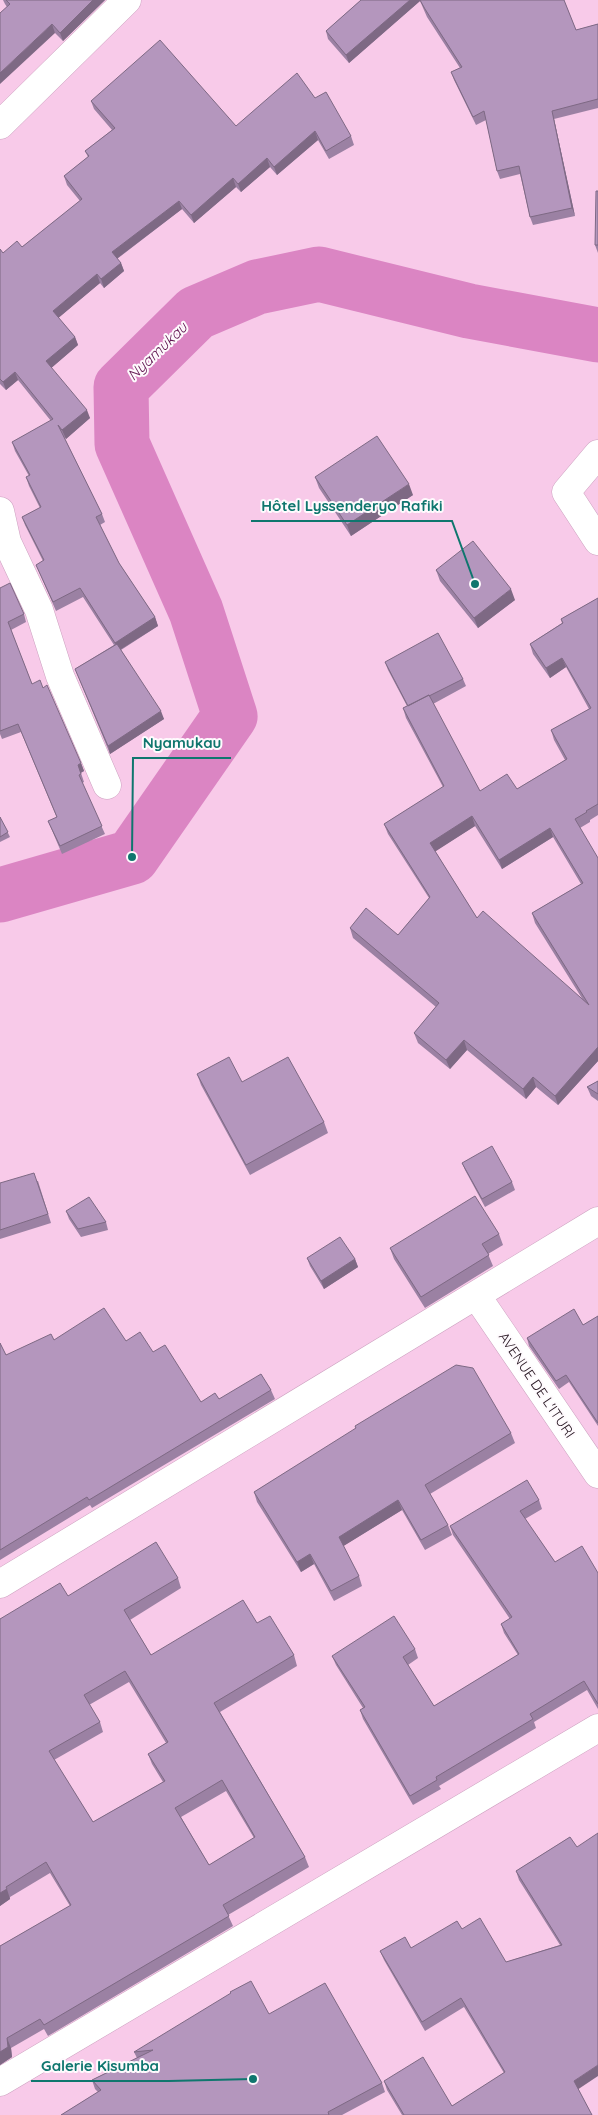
<svg xmlns="http://www.w3.org/2000/svg" width="598" height="2115" font-family="Quicksand,sans-serif">
	<style>
		.lines { fill: none; stroke-linecap: round; stroke-linejoin: round }
		.river { stroke: #db85c3; stroke-width: 55 }
		.minor-casing { stroke: #cda2c0; stroke-width: 29 }
		.minor { stroke: #fff; stroke-width: 28 }
		.wall { fill: #9b81a3; fill-rule: evenodd }
		.shaded-wall { fill: #7e6984 }
		.building { fill: #b496bd; stroke: #7e6984; fill-rule: evenodd }
		.labels { text-anchor: middle; dominant-baseline: central; stroke-width: 4; stroke-linejoin: round; paint-order: stroke }
		.street-label { font-size: 14px; fill: #251520; stroke: #fefafd }
		.water-label { font-size: 15px; font-style: italic; fill: #631752; stroke: #fefafd }
		.leader { fill: none; stroke: #0f766e; stroke-width: 2 }
		.callout-dot { fill: #0f766e; stroke: #fefafd; stroke-width: 2 }
		.callout-label { font-size: 15px; text-anchor: middle; font-weight: bold; fill: #0f766e; stroke: #fefafd; stroke-width: 4; stroke-linejoin: round; paint-order: stroke }
	</style>
	<rect width="100%" height="100%" fill="#f8cae9"/>
	<g class="lines">
		<path class="river" d="M0,895L132,857L230,716L196,611L122,444L121,387L196,313L257,287L319,274L469,311L598,335"/>
		<g class="minor-casing">
			<path id="minor" d="M0,125L127,0
				M598,454L566,492L598,541
				M0,511L7,542L39,610L60,676L107,785
				M476,1295L598,1474
				M0,1584L598,1221
				M0,2082L598,1728"/>
		</g>
		<use href="#minor" class="minor"/>
	</g>
	<path class="wall" d="M3,0H105L63,41L55,33L7,7L5,4Z
		M361,0H564L576,30L598,24V108L554,119L575,216L533,225L530,217L520,174L500,179L497,171L486,120L476,125L454,80L451,72L460,68L427,17L420,1L349,63L328,39L326,31Z
		M315,98L351,136L354,145L329,159L318,140L277,175L270,167L241,192L236,187L194,223L182,209L117,259L121,263L124,271L104,288L100,283L58,318L75,337L78,345L51,368L90,418L66,439L64,437L102,514L105,522L100,525L119,563L155,617L158,626L121,650L164,719L110,754L75,669L114,645L83,597L56,611L36,565L43,561L25,525L22,517L40,508L29,486L26,477L29,476L15,451L12,442L51,421L18,380L6,390L0,384V249L3,253L22,247L80,201L67,185L64,176L88,157L85,151L112,130L94,109L91,101L236,126Z
		M598,191V253L595,245Z
		M315,477L413,495L351,536L319,488Z
		M436,570L515,600L478,628L440,581Z
		M0,588L24,614L26,622L11,630L32,684L43,688L81,763L84,771L81,773L84,782L82,783L105,834L62,854L48,821L57,818L21,732L2,739L0,734Z
		M598,598V815L590,820V822L580,828L598,1061L558,1105L536,1087L526,1099L467,1050L450,1069L418,1043L414,1033L436,1007L353,938L350,928L398,935L429,898L388,834L384,824L443,787L406,718L403,708L407,706L388,670L385,662L463,679L466,686L433,704L480,791L517,789L565,760L554,740L551,730L589,709L566,667L550,678L533,654L530,644L562,623L561,619ZM475,826L502,869L553,837L581,884L532,913L535,923L583,1000L477,918L435,851Z
		M0,817L10,837L0,842Z
		M197,1074L324,1122L328,1133L250,1175L201,1085Z
		M598,1081V1101L591,1096L587,1087Z
		M462,1163L512,1182L515,1190L485,1207L465,1170Z
		M38,1181L51,1223L0,1239V1183Z
		M66,1211L106,1222L108,1230L81,1237L69,1219Z
		M499,1234L503,1245L488,1254L493,1266L425,1308L394,1259L390,1248Z
		M307,1258L355,1259L358,1267L324,1289L310,1266Z
		M598,1316V1426L569,1382L559,1389L529,1346L527,1338L583,1325Z
		M54,1340L126,1341L153,1352L201,1402L271,1390L275,1399L92,1508L90,1505L0,1560V1343L6,1355Z
		M355,1426L511,1433L515,1443L430,1494L448,1525L452,1535L425,1550L402,1510L343,1546L359,1576L362,1586L334,1601L314,1564L301,1572L257,1502L254,1492L356,1429Z
		M539,1500L542,1509L525,1519L555,1562L598,1573V1709L587,1690L534,1722L536,1728L439,1786L441,1789L413,1805L363,1719L360,1710L363,1708L336,1665L332,1656L415,1649L418,1658L408,1665L434,1706L518,1655L504,1633L501,1624L510,1619L453,1535L450,1526Z
		M178,1578L181,1588L130,1620L151,1655L257,1623L294,1655L297,1666L220,1712L305,1857L309,1867L228,1915L233,1926L48,2036L44,2029L11,2048L12,2057L0,2065V1946L70,1906L50,1873L10,1897V1899L0,1906V1619L68,1596ZM129,1682L166,1743L148,1754L152,1764L163,1782L93,1822L54,1760L103,1732L100,1722L89,1705ZM226,1791L254,1838L209,1865L181,1817Z
		M570,1837L578,2089L592,2115H402L387,2090L384,2081L452,2106L504,2073L464,2007L425,2031L384,1960L380,1951L411,1948L462,1929L506,1962L560,1945L519,1880L516,1871Z
		M269,2014L382,2083L385,2092L342,2115H61L98,2092L95,2089L92,2080L137,2058L134,2052Z"/>
	<path class="shaded-wall" d="M93,0H105L63,41L60,33Z
		M410,0H420V1L349,63L346,55Z
		M52,24L55,33L0,84V73Z
		M552,111L554,119L575,216L572,208Z
		M315,131L318,140L277,175L274,167Z
		M267,158L270,167L241,192L238,184Z
		M233,178L236,187L194,223L191,215Z
		M179,201L182,209L115,260L112,252Z
		M121,263L124,271L104,288L101,279Z
		M97,274L100,283L56,320L53,311Z
		M75,337L78,345L49,370L46,361Z
		M15,372L18,380L6,390L3,382Z
		M87,410L90,418L66,439L62,430Z
		M409,484L413,495L351,536L347,525Z
		M511,589L515,600L478,628L474,618Z
		M155,617L158,626L118,651L115,643Z
		M562,658L566,667L550,678L546,668Z
		M161,711L164,719L110,754L108,746Z
		M81,763L84,771L80,773L78,765Z
		M472,816L475,826L433,853L430,843Z
		M550,828L553,837L502,869L499,860Z
		M464,1040L467,1050L450,1069L446,1060Z
		M598,1047V1061L558,1105L555,1096Z
		M533,1077L536,1087L526,1099L523,1089Z
		M355,1259L358,1267L324,1289L321,1281Z
		M398,1500L402,1510L342,1547L339,1537Z
		M310,1554L314,1564L301,1572L297,1562Z
		M7,1889L10,1899L0,1906V1893Z
		M7,2038L11,2048L12,2057L0,2065V2052Z
		M598,2065V2076L577,2090L574,2081Z"/>
	<path class="building" d="M6,0H93L60,33L52,24L0,73V13L10,4Z
		M361,0H410L346,55L326,31Z
		M420,0H564L576,30L598,24V99L552,111L572,208L530,217L519,166L497,171L484,111L473,117L451,72L462,67L425,9Z
		M160,40L236,126L297,73L315,98L326,92L351,136L326,151L315,131L274,167L267,158L238,184L233,178L191,215L179,201L112,252L121,263L101,279L97,274L53,311L75,337L46,361L87,410L62,430L58,425L102,514L96,517L119,563L155,617L115,643L80,588L53,602L36,565L44,560L22,517L41,507L26,477L30,475L12,442L53,419L15,372L3,382L0,379V249L3,253L17,241L22,247L82,199L64,176L89,156L85,151L115,128L91,101Z
		M596,191H598V245H595Z
		M377,436L409,484L347,525L315,477Z
		M473,541L511,589L474,618L436,570Z
		M10,583L24,614L8,622L32,684L40,680L43,688L47,685L81,763L78,765L81,774L79,775L102,826L60,846L48,821L57,817L18,724L0,731V588Z
		M598,598V804L586,811L587,812L575,819L598,858V1047L555,1096L533,1077L523,1089L464,1040L446,1060L414,1033L439,1003L350,928L366,908L398,935L430,897L384,824L444,786L403,708L429,695L480,791L507,774L517,789L567,759L551,730L591,708L562,658L546,668L530,644L563,623L561,619ZM472,816L499,860L550,828L583,883L532,913L589,1005L483,911L477,918L430,843Z
		M438,633L463,679L429,696V695L408,706L385,662Z
		M117,644L161,711L108,746L75,669Z
		M0,817L8,832L0,837Z
		M229,1057L242,1082L288,1057L324,1122L246,1165L197,1074Z
		M598,1081V1094L587,1087Z
		M492,1146L512,1182L482,1199L462,1163Z
		M34,1173L48,1214L0,1230V1183Z
		M475,1196L499,1234L482,1244L489,1255L421,1297L390,1248Z
		M89,1197L106,1222L78,1229L66,1211Z
		M340,1237L355,1259L321,1281L307,1258Z
		M104,1308L126,1341L140,1332L153,1352L165,1345L201,1402L215,1393L219,1399L261,1374L271,1390L89,1500L87,1497L0,1550V1343L6,1355L51,1334L54,1340Z
		M574,1309L583,1325L598,1316V1423L566,1375L556,1381L527,1338Z
		M456,1365L473,1368L511,1433L425,1485L448,1525L421,1540L398,1500L339,1537L359,1576L331,1591L310,1554L297,1562L254,1492L356,1428L355,1426Z
		M527,1480L539,1500L520,1511L555,1562L582,1546L598,1573V1704L584,1681L530,1714L533,1719L436,1777L437,1780L410,1796L360,1710L365,1707L332,1656L394,1616L415,1649L403,1657L434,1706L519,1654L501,1624L512,1617L450,1526Z
		M156,1542L178,1578L124,1610L151,1655L243,1600L257,1623L270,1616L294,1655L214,1703L305,1857L223,1905L229,1916L44,2025L40,2019L7,2038L8,2047L0,2052V1946L71,1905L46,1862L6,1887L7,1889L0,1893V1619L60,1583L68,1596ZM125,1671L168,1742L148,1754L165,1781L93,1822L49,1751L100,1722L84,1695ZM222,1780L255,1837L209,1865L175,1808Z
		M598,1833V2065L574,2081L592,2115H404L384,2081L423,2057L452,2106L505,2072L461,1998L422,2022L380,1951L405,1937L411,1948L457,1921L462,1929L480,1918L506,1962L562,1945L516,1871L570,1837L577,1847Z
		M251,1981L269,2014L325,1983L382,2083L328,2112L329,2115H61L101,2090L92,2080L153,2050L134,2052L231,1993L230,1992Z"/>
	<g class="labels">
		<g class="street-label">
			<text transform="translate(537 1385) rotate(56)">AVENUE DE L'ITURI</text>
		</g>
		<g class="water-label">
			<text transform="translate(157 351) rotate(-44)">Nyamukau</text>
		</g>
	</g>
	<path class="leader" d="M475 584L452 521H251M132 857L133 758H231M253 2079L169 2081H31"/>
	<g class="callout-dot">
		<circle cx="475" cy="584" r="5"/>
		<circle cx="132" cy="857" r="5"/>
		<circle cx="253" cy="2079" r="5"/>
	</g>
	<g class="callout-label">
		<text x="352" y="511">Hôtel Lyssenderyo Rafiki</text>
		<text x="182" y="748">Nyamukau</text>
		<text x="100" y="2071">Galerie Kisumba</text>
	</g>
</svg>
